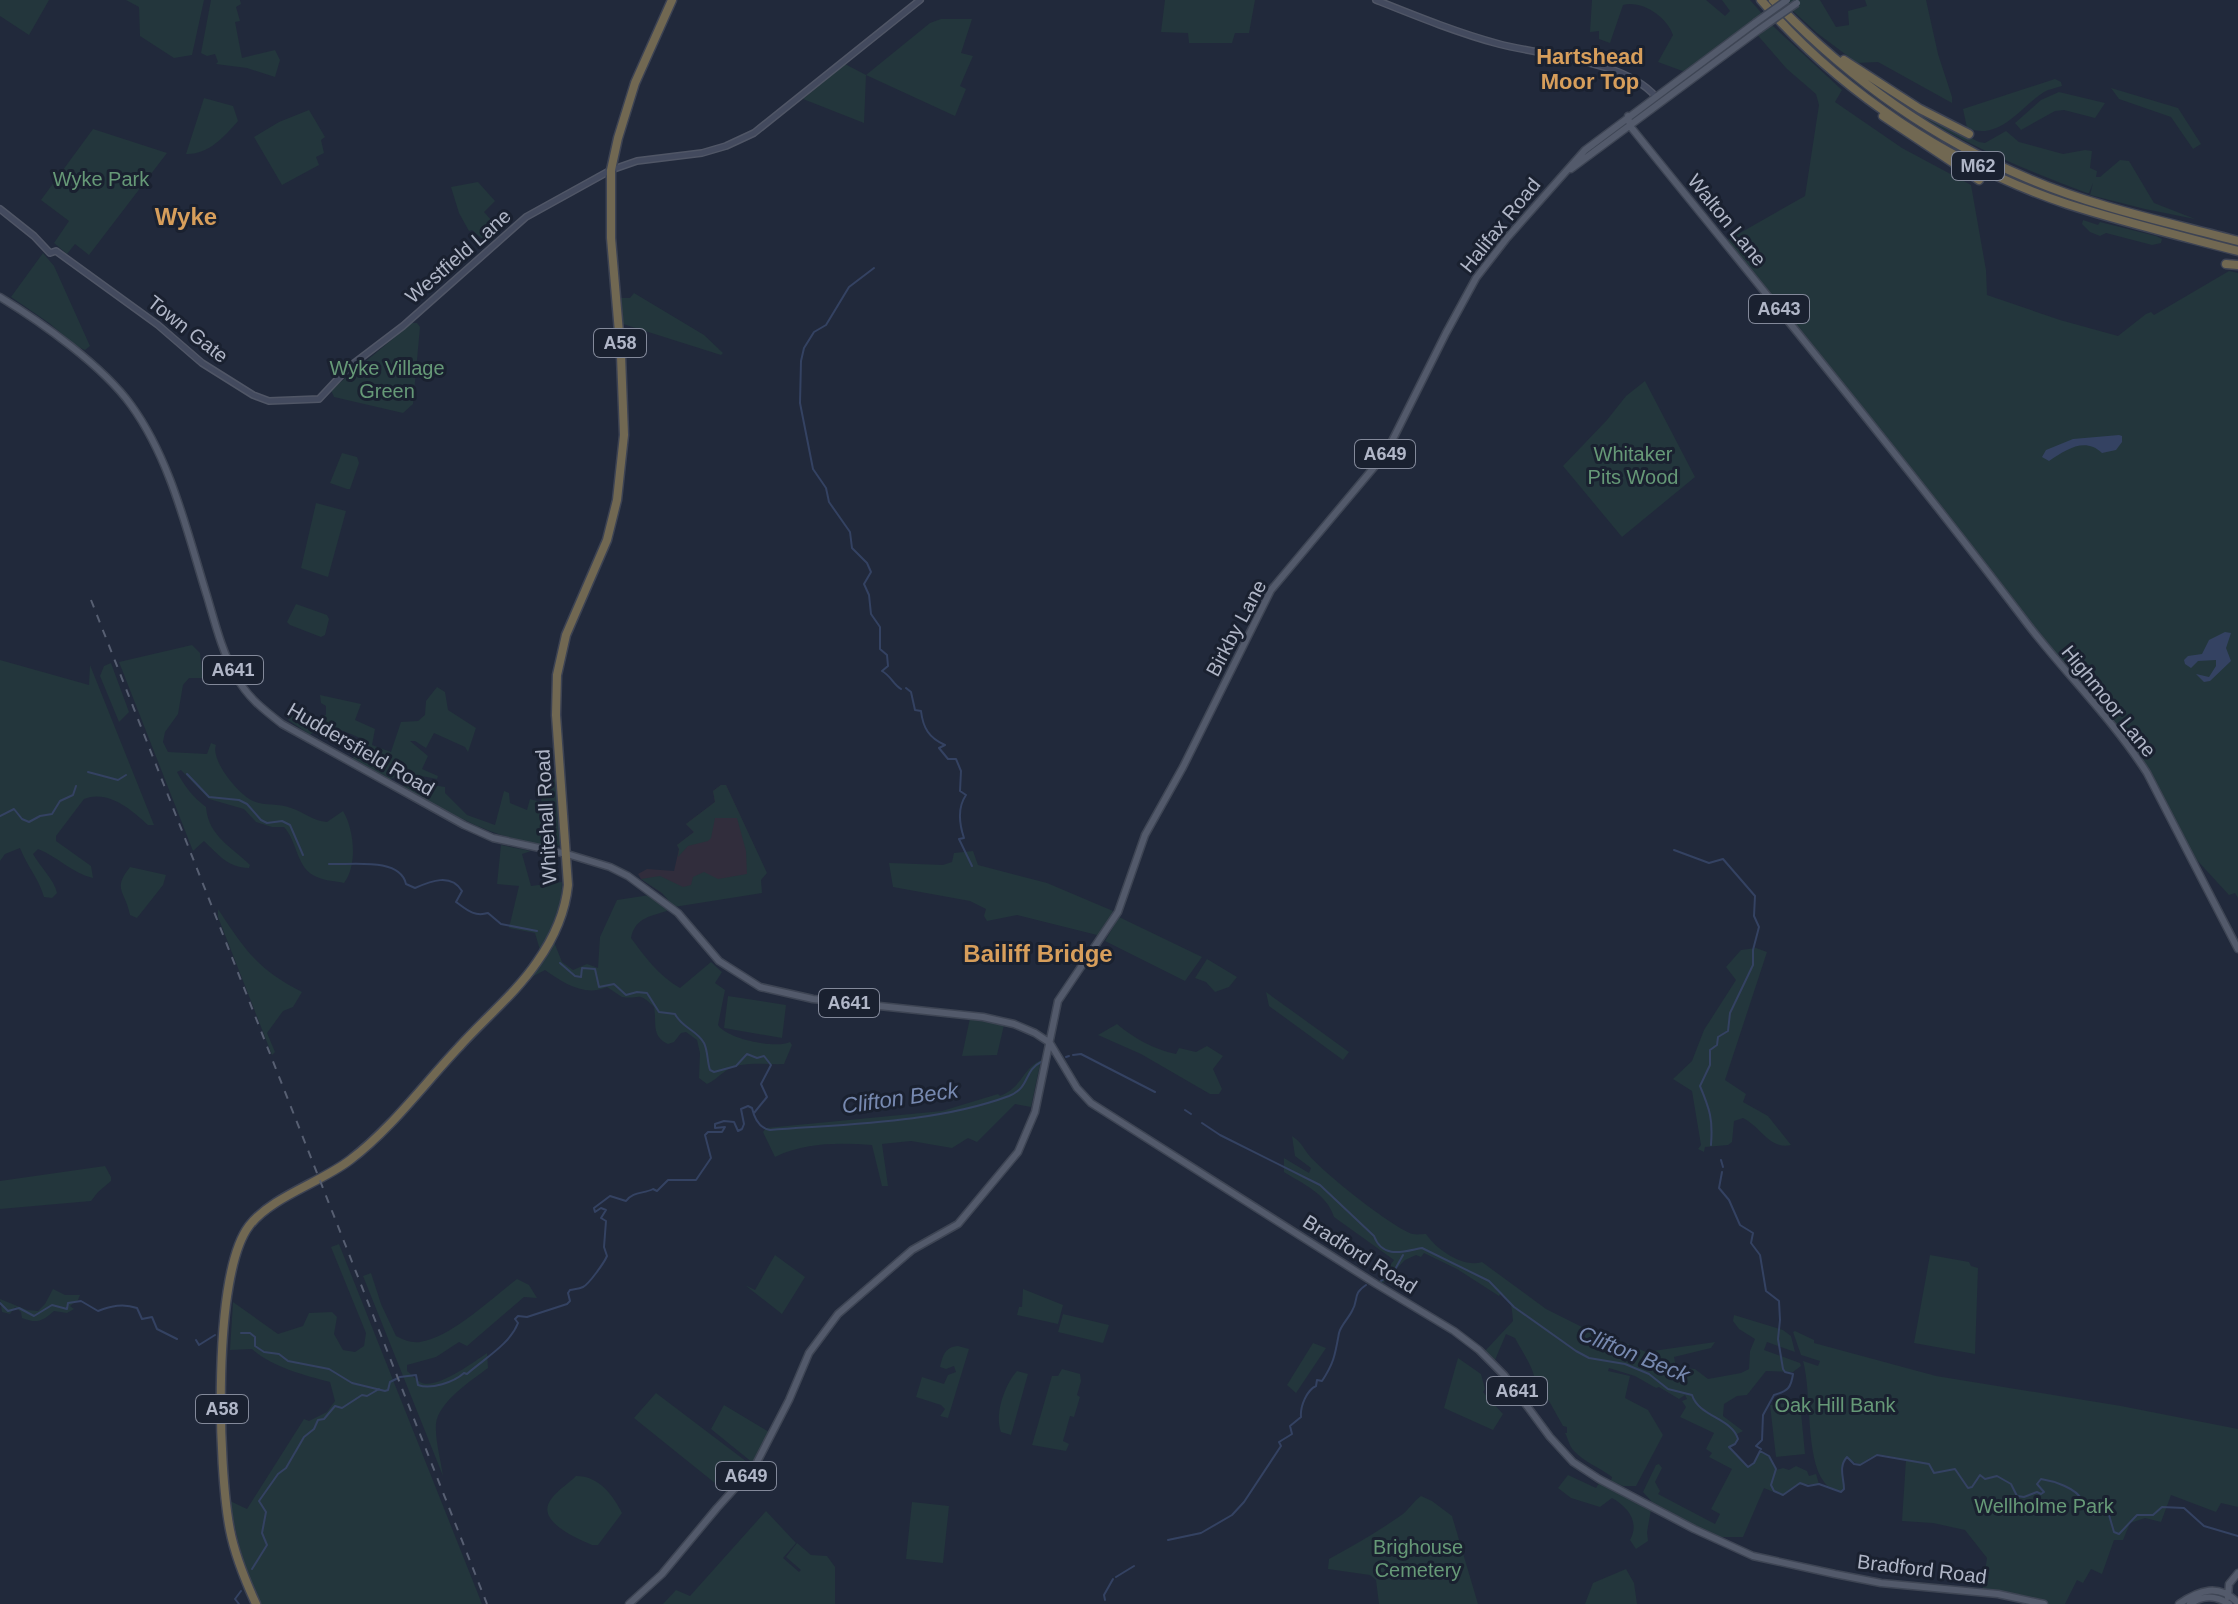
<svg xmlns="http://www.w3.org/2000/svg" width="2238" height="1604" font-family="Arial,sans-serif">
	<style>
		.medical { fill: #312d3c }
		.green { fill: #23363c }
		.water { fill: #344262 }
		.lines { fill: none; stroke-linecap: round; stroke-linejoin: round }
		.stream { stroke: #344262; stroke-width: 2 }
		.secondary-casing { stroke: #505666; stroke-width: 8 }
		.primary-casing { stroke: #3e4554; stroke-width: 9 }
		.highway-casing { stroke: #3d4353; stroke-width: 11 }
		.secondary { stroke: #434a5e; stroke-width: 5 }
		.primary { stroke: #535a6b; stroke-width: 6 }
		.highway { stroke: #716852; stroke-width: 8 }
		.rail { stroke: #575f72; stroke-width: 2; stroke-dasharray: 8 8; stroke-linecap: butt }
		.primary-bridge-casing { stroke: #3e4554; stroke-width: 9; stroke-linecap: butt }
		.primary-bridge { stroke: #535a6b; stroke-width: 6 }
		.labels { text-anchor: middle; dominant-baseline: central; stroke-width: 6; stroke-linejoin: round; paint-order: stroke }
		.shield { fill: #1a2130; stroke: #83899a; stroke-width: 2 }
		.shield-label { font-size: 18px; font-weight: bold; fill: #b0b6c7 }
		.park-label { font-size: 20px; fill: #697; stroke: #1a2130 }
		.street-label { font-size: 20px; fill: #b0b6c7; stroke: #1a2130 }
		.neighbourhood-label { font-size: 22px; font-weight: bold; fill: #d79e5b; stroke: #1a2130 }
		.water-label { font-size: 22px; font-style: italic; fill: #7789b0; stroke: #1a2130 }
		.quarter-label { font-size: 24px; font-weight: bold; fill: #d79e5b; stroke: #1a2130 }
	</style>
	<rect width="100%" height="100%" fill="#21293b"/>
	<path class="medical" d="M721,785H726L756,850L761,879L662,893L641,879L638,874L647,869L674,871L679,849L677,845L694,832L686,824L715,802L713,791Z"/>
	<path class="green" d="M0,0H49L29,35L0,16Z
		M126,0H204L192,55L174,58L140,36L139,7Z
		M211,0H240L241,4L236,7L240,21L235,22L242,58L275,50L280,60L275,77L247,68L216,64L218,62L215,54L207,56L201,53Z
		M1165,0H1255L1249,33H1235L1232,43H1189L1188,33L1161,32Z
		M1592,0H1706L1725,16L1730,11L1722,0H1750L1773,26L1842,90L1835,102L1902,148L1971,185L1986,270L1987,295L2060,320L2118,336L2146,314L2151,312L2154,315L2229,271L2238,273V898L2235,893L2229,895L2182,844L2147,773L1724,242L1805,196L1819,105L1816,94L1787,69L1754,31L1662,96L1752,29L1688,73L1658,62L1673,35C1667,17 1642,0 1623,5L1610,43L1599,39V31L1590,32Z
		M1781,0H1820L1836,27L1849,25L1848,11L1867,6L1865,0H1926L1938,54L1952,97V103L1878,62L1857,63L1817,33Z
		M941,19H972L961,53L973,56L960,86L966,89L955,116L866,75L864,123L803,99L845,64L866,75L930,23Z
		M2055,79L2061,82L2062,86C2056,88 2049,89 2044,92C2019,108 2000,141 1967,128L1963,109Z
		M2111,88L2178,108L2201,144L2193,149L2171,117L2119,99Z
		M2059,92L2105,103L2095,118L2064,110L2055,111L2021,130L2015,123L2041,100Z
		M204,98L233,106L238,121C224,137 208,155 186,154Z
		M1900,103L1979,142L1985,143L2006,131L2019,142L2063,154L2085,150L2092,151L2090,168L2097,171L2096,177H2100L2120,160L2129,161L2154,203L2195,219L2145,209L2090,195L2093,183L2089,193H2087C2022,169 1958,141 1900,103Z
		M309,110L325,137L321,140L324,153L316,157L319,165L282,185L254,137L279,122Z
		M93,129L167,153L89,255L75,244L67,254L54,243L69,221L41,200Z
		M478,182L495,201L484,212L500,230L486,242L472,230L469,231L459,213L451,187Z
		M2083,220L2098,225L2100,222L2156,236L2162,239L2161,243L2152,245L2106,233L2100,236L2090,232L2082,224Z
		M43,253L54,266L90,346L85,350L76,346L49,323L11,297Z
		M634,293L704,335L723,353L721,355L623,324L620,298H630Z
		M412,323H417L420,327L413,404L403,413L334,397L331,390Z
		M1645,381L1695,477L1622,537L1563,466L1607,420L1626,396Z
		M342,453L357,457L359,463L350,489H347L330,483Z
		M316,503L346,511L328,577L301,568Z
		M296,604L327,615L329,619L325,635L321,637L290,625L287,622Z
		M192,645L200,653L203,678H189L183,685L178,714L165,732L163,742L168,752L207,754L211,743L216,745C210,760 239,795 253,801C264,806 279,803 291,808C304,812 313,821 327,822L343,811C354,829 358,865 344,883C336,881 325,881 317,877C296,869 298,842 284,827H272L256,822L244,809L209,799L181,770L177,772C185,787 193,797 206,807C208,836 233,848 250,865L249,868C228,868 218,854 204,841L193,851L119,662Z
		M0,660L89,685L90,665L154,825H148C132,810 108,789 84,799L56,836V841L91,866L93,878C72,873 58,857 38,849L33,854C40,867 54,879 57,893L52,898L44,897C39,879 27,866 20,848L5,854L0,861Z
		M111,663L129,712L119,722L100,676L104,666Z
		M437,687L445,692L448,710L476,728L468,752L465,747L434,733L426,748L415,741H410L428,756L422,769L438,776L437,779L406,773L390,779L352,759L364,745V740C347,732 325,721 310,735L288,720L290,717L297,716L300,720L316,721L318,717L326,715V706L321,703L320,695L361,704L355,720L375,729L372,745L391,752L401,722L418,721L425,715L426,701Z
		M544,777L557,779L561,844L557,847C492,839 459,818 404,787L403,784L408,781L445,787V793L467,815L495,825L504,791L509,793L510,803L527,810L530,799L541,802Z
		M721,785H726L767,873L761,880L762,893L674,907L662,893L641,879L660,876L683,887L691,885L693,877L704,872L718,879L747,874L746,851L737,818H715L711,838L708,841L688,846L678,857L679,849L677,845L694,832L686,824L715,802L713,791Z
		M501,845L531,851L522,854L531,886L562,882C562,909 553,927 540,950L535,933L509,928L519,886L497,884Z
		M973,851L978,865L1047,883L1113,911L1101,936L1017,915L987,921L984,916L986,909L970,901L893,887L889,863L943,865L952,862L954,853Z
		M130,867L166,875L163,885L137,918L130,915C125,890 112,890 130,867Z
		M650,895L670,910C652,916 635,917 631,938C645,957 659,976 680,988L711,962L722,972L715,983L725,990L718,1025C727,1039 776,1049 790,1042L792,1045L784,1064C766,1065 738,1060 723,1073C717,1077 714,1081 707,1084L699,1078L700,1053L697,1040L686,1032L681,1033L674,1042L668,1044C651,1036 657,1024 654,1007C637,990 641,1000 622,997L607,987C585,997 563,983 545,970L528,979L554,942L562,962L573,970L587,964L598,968L600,937L617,900Z
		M218,909C245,950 257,969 302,992L293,1007L283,1011L267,1033L275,1052L272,1055L218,917Z
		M1119,917L1202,957L1185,981L1105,941Z
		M1756,948L1767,952L1725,1080L1746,1094L1743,1102L1768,1116L1791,1145C1770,1150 1761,1127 1743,1118L1734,1121L1732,1142L1728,1145L1705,1147L1704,1152L1698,1149L1701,1145L1692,1091L1673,1079L1692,1061L1704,1030L1736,980L1726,967L1741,950Z
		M1207,959L1237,977L1229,987L1215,992L1206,982L1195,978Z
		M1266,992L1349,1052L1343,1060L1269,1006Z
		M728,996L786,1005L782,1038L724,1028Z
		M970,1018L1004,1025L997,1055L962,1056Z
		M1117,1024C1135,1039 1153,1049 1176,1054L1179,1048L1196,1052L1207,1046L1223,1056L1213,1069L1222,1089L1219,1094H1210L1141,1054L1098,1035Z
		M1041,1060L1031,1107L1015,1104L977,1142L968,1138L952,1148L911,1141L882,1144L888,1186H882L872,1145C839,1143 806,1142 775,1157L763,1132L766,1128L942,1111L998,1094L1000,1096C1022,1088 1022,1069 1041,1060Z
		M1292,1136C1301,1142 1302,1146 1308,1154C1321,1171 1394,1229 1413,1234C1417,1235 1422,1234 1426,1234C1437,1250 1463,1268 1482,1262L1546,1309L1586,1329L1588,1327L1646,1352L1715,1342L1711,1348L1674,1357L1676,1367L1695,1369L1708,1379L1741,1373L1749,1369L1750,1351L1755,1339L1739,1329L1733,1321L1734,1315L1783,1330L1791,1336L1795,1352L1767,1342L1764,1350L1800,1363L1801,1366L1793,1372L1766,1371L1747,1395L1737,1396L1724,1404L1723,1416L1743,1431L1737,1434L1738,1439L1735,1444L1729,1447L1748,1467L1754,1463L1760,1451L1769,1456L1776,1470L1783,1468L1789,1470L1796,1466L1807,1471L1809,1476L1816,1474L1819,1484L1796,1485L1783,1496L1764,1488L1743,1537H1720L1708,1532L1652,1502L1643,1492L1656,1465L1659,1464L1662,1468L1655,1482L1660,1491L1658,1494L1715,1524L1720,1514L1711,1509L1732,1469L1709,1457L1712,1453L1706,1449L1714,1433L1680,1417L1686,1407L1682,1401L1687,1399L1685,1395L1679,1399L1659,1387L1656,1388L1635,1376L1609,1368L1608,1371L1630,1376L1625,1398L1648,1410L1663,1435L1636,1486H1623L1611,1481L1612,1477C1599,1467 1584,1462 1574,1451C1569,1446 1568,1438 1565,1433H1567V1427L1563,1426L1549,1401L1535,1386C1537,1372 1522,1352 1515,1338L1506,1334L1495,1360L1485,1351L1513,1321C1512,1308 1512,1301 1501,1293L1499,1296L1457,1269L1424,1253L1421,1257L1416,1255L1405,1260L1383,1283L1379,1281L1394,1260L1334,1217C1327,1194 1303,1184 1284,1172V1158L1309,1173L1311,1168L1295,1156Z
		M105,1166L111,1177V1181L98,1192L91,1201L0,1209V1181Z
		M339,1244L482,1604H259C245,1570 236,1538 230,1501L247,1509L304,1419L309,1421L327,1412L335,1401L330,1382C304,1375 272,1367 252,1349L230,1350L233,1302L278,1334L303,1326L309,1313L332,1312L337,1317L334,1334L343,1350L355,1352L364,1346L366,1333L331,1247Z
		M775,1255L805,1277L782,1314L745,1285L755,1290Z
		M1930,1255L1969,1262L1971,1266L1978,1268L1975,1354L1914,1343Z
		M371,1273L381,1304L396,1336C404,1340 411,1343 420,1342C452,1337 492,1298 517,1279L529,1285L537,1298L524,1297L467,1346L459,1342L436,1357L407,1365V1371C411,1374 417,1381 422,1383C437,1389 474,1362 487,1353L488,1368C472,1380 438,1402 436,1424C435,1441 441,1460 443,1476L363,1276Z
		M53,1289L65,1295H80L78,1300L70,1306L74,1309L67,1313L54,1311C43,1321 37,1324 22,1318L21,1312L15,1307L10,1314L2,1312L0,1299L27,1310L38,1311L45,1304Z
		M1023,1289L1063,1305L1058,1324L1017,1315L1019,1307H1022Z
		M1063,1314L1109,1325L1103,1343L1058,1332Z
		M1795,1331L1814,1340V1343L1936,1376L2121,1406L2238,1429V1507L2221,1503L2216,1512L2171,1495L2161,1522L2145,1518L2130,1523L2123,1540H2114L2102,1574L2091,1569L2083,1583L2077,1580L2065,1604H2044L1982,1592L1987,1558L1965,1530L1933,1523L1902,1521L1906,1460C1899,1459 1885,1454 1877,1455C1861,1459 1865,1472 1847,1457C1838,1467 1844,1478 1844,1489L1841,1492C1834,1489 1828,1488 1824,1482C1805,1457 1812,1393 1803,1361L1818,1366L1820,1361L1801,1355L1793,1332Z
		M1313,1343L1326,1348L1296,1393L1287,1385Z
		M958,1346L969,1349L948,1418L940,1416L945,1409L941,1405L916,1397L922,1377L944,1384L948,1375L956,1372L954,1366L946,1369L940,1367C943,1355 945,1347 958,1346Z
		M1458,1358L1481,1374L1485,1389L1483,1392L1503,1414L1493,1430L1444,1408Z
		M1062,1369L1080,1374L1081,1381L1077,1395L1080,1397L1074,1417L1070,1416L1063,1441L1069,1444L1066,1451L1032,1445L1052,1376H1058Z
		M1017,1371L1028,1374L1011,1435L1001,1432C994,1415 1005,1384 1017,1371Z
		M656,1393L751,1465L726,1492L634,1418Z
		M1800,1402L1805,1454L1776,1457L1770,1405Z
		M724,1405L769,1432L753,1463L711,1429Z
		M1568,1475L1596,1488L1599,1483L1651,1510L1647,1532L1648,1541L1636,1549L1630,1540C1640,1522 1628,1507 1612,1498L1600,1507L1571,1498L1558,1488Z
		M576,1476C599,1476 613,1495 622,1513L598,1545H592C577,1538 533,1521 552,1498C558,1490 569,1483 576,1476Z
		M1421,1496L1432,1501L1452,1516L1478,1604H1379L1376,1580L1370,1575L1328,1569L1329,1559C1355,1545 1379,1531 1403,1514C1410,1508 1414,1501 1421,1496Z
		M912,1502L949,1506L943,1563L906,1559Z
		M766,1511L796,1543L783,1558L799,1572L801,1570L786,1557L797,1543L811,1555L827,1556L835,1567V1604H663L676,1590L690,1596Z
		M1626,1569L1634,1583L1637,1604H1585L1593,1583Z"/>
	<path class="water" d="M2119,435L2122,436V442L2116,450L2102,453C2085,437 2067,449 2049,461L2042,457L2046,450L2073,439Z
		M2225,632L2231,633L2226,648L2231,661L2210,681L2204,682L2196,674L2209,677L2216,666V660L2198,661L2191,668L2185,664L2184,660L2188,656L2202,654L2209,640Z"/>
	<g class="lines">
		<path class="stream" d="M874,268L849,287L826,325L814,332L804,348L801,361L800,403L813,469L826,488L829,502L850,532L852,548L867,563L871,572L864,584L869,595L871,614L880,627V649L887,655L888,666L882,671C891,676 893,684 901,689
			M906,688L911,692L915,710L921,711C923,728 929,738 945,745L939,748L948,759H956L961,771L960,791L966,795C957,808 959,823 964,838L959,839L972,866
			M88,772L118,780L126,775
			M187,774L209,797L239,800L247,804L261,820L267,823L282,821L290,825L303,855
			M0,816L14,809L22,819L29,822L40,816L52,814L60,801L73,795L76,786
			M1674,850L1709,863L1723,859L1755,896L1754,916L1759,927L1753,950V965L1730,1013L1728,1031L1718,1037L1717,1045L1710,1050V1065L1700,1086C1710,1110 1713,1119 1711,1145
			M329,864C351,865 400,857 406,884L415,888C431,881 451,873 462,891L456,902C467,910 474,917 488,913L501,924L537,931
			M560,963L575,976L581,977L582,968L595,969L599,987L614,984L626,995L637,992L647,993L659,1012L675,1014C682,1028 697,1030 704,1043C708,1051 707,1061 710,1070L714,1072L736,1066L747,1054L757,1058L764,1056L771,1065L761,1084L767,1097L754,1113
			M1073,1055L1081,1054L1155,1092
			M1066,1057L1069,1056
			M1185,1110L1191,1114
			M1202,1123L1220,1135L1320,1185L1374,1236C1383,1260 1405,1251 1422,1248L1489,1281L1514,1307L1576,1351L1589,1358L1625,1364L1649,1374L1668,1389L1692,1395C1699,1417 1732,1418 1738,1439L1735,1444L1729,1447L1748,1467L1754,1463L1760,1451L1769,1456L1776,1469L1771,1485L1774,1491L1783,1495L1800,1483L1808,1486L1819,1484L1841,1492L1844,1489C1844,1478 1838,1467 1847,1457L1854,1464L1860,1465L1877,1455L1929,1464L1934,1473L1955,1469L1968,1488L1972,1487L1980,1475L1985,1479L1997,1476L2011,1484L2017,1496L2024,1497L2037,1492L2041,1494L2044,1492L2037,1484L2041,1479C2054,1481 2076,1488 2082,1500C2083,1504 2084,1508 2087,1512L2094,1515L2099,1511L2109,1515L2114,1532L2119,1534L2137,1515H2153L2162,1507L2184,1508L2204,1526L2238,1536
			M1721,1160L1723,1167
			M1722,1172L1719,1188L1729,1200L1740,1225L1753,1233L1751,1243L1760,1255L1766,1291L1779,1301L1780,1320L1778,1339L1783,1369L1785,1372L1793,1374C1791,1388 1788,1391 1774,1395L1763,1415L1762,1440L1756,1446L1761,1449
			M1381,1281L1393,1273L1403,1255
			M0,1303L8,1311L19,1308L34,1316L52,1305L67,1309L68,1303L81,1301L98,1311C111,1306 123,1303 137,1308L142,1319L152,1317L157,1329L177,1339
			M241,1333H250L255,1337V1346L264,1352L279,1354L288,1361L329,1369L352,1383L385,1391L388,1390L390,1382L400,1377L416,1375L418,1385C431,1390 454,1382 464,1373L467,1374C485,1358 510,1344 518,1323L515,1319L518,1316L527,1317L567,1304L570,1301L568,1293L570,1290C574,1289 579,1289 583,1287C589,1284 604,1263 607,1256L604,1247L606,1221L601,1218L606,1210L601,1208L595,1212L594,1208L610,1196L626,1201C633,1191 644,1194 653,1189L657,1191L668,1180H696L711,1158L705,1135L708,1132H722L725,1127L715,1128V1124L724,1121L734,1122L738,1131L742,1129L744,1124L741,1109L748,1106L752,1108C754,1117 759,1128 770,1130C846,1124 936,1123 1009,1096C1031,1087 1023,1071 1041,1062
			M196,1340L199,1345L215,1335
			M1168,1540L1201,1533L1232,1515L1244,1502L1281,1446L1279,1442L1292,1434L1290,1426L1301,1417C1300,1406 1307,1390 1316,1386L1317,1380L1322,1381C1334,1363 1335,1355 1339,1333C1341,1325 1348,1319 1352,1311C1359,1300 1352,1294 1366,1285
			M252,1569L267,1545L262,1533L266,1512L259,1501L278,1474L286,1468L304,1437L314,1429L318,1420L324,1419L335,1406L342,1408L362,1395L367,1396L379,1389
			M1116,1577L1134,1566
			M1105,1600L1104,1595L1113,1579
			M239,1604L235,1599L241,1591"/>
		<g class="secondary-casing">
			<path id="secondary" d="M1376,0C1416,16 1458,33 1499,44C1545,56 1625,60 1656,97
				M0,209L34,236L50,253L56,251L158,325L202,363L253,395L269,401L319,399L349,367L403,326L526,217L611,170L637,161L702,153L726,146L754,133L920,0"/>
		</g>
		<g class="primary-casing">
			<path id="primary" d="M1628,116L1630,126C1764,292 1900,456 2029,626C2067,675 2113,720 2147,773L2238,949
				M1571,169L1760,29
				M0,297C41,322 103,366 131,405C171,460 187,532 207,596C215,623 222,652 236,676C247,697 264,710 282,724L464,825L493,838L567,854L610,867L628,876L678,913L719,961L760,987L813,999L983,1017L1014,1024L1035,1033L1050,1043L1077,1088L1091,1103L1376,1284L1454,1331L1479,1350L1504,1375L1550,1437L1573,1462L1599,1479L1694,1529L1753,1556L1835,1574L1881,1583L1998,1594L2044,1604
				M2228,1597L2229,1584L2238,1573
				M629,1604L662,1574L717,1508L755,1466L789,1400L809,1353L838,1314L912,1250L958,1224L1018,1152L1035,1112L1058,1001L1118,912L1145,835L1183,767L1271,590L1386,453L1446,333L1476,278L1507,238L1585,150L1755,23
				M2179,1604C2199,1590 2219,1583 2238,1603
				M2190,1604C2203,1595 2215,1595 2229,1604"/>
		</g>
		<g class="highway-casing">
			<path id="highway" d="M1761,0C1841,93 1951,165 2067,204C2123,222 2181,236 2238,251
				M1773,0C1845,75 1930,137 2027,178C2094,207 2167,222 2238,241
				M1844,60L1920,109L1969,134
				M1883,116L1979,180
				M2226,264L2238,265
				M256,1604C245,1580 235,1556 230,1530C218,1469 212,1275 249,1226C271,1197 320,1183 350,1160C391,1129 424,1084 459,1047C484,1019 516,993 537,962C554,938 565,914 568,885L556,715L557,675L566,635L607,540L617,500L624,435L621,356L611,238V170L618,138L635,83L672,0"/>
		</g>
		<use href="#secondary" class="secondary"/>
		<use href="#primary" class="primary"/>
		<use href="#highway" class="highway"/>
		<path class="rail" d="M91,600L487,1604"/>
		<g class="primary-bridge-casing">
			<path id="primary-bridge" d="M1755,23L1787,0
				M1760,29L1797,3"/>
		</g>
		<use href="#primary-bridge" class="primary-bridge"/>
	</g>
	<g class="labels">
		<g class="shield">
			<rect x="1952" y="152" width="52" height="28" rx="6"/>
			<rect x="1749" y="295" width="60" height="28" rx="6"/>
			<rect x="594" y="329" width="52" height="28" rx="6"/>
			<rect x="1355" y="440" width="60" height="28" rx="6"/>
			<rect x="203" y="656" width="60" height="28" rx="6"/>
			<rect x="819" y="989" width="60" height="28" rx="6"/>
			<rect x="1487" y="1377" width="60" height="28" rx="6"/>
			<rect x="196" y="1395" width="52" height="28" rx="6"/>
			<rect x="716" y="1462" width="60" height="28" rx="6"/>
		</g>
		<g class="shield-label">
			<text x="1978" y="166">M62</text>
			<text x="1779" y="309">A643</text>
			<text x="620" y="343">A58</text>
			<text x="1385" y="454">A649</text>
			<text x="233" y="670">A641</text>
			<text x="849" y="1003">A641</text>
			<text x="1517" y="1391">A641</text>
			<text x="222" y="1409">A58</text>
			<text x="746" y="1476">A649</text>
		</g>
		<g class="park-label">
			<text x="101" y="179">Wyke Park</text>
			<text x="387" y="368">Wyke Village<tspan x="387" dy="23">Green</tspan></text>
			<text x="1633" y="454">Whitaker<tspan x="1633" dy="23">Pits Wood</tspan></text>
			<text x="1835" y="1405">Oak Hill Bank</text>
			<text x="2044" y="1506">Wellholme Park</text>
			<text x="1418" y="1547">Brighouse<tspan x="1418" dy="23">Cemetery</tspan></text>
		</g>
		<g class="street-label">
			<text transform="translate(1727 220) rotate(51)">Walton Lane</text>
			<text transform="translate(1500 225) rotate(-51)">Halifax Road</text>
			<text transform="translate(458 256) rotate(-41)">Westfield Lane</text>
			<text transform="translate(188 329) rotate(38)">Town Gate</text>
			<text transform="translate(1236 628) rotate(-62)">Birkby Lane</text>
			<text transform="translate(2109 701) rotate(51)">Highmoor Lane</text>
			<text transform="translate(361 749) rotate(30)">Huddersfield Road</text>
			<text transform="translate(546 817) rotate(-93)">Whitehall Road</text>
			<text transform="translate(1360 1254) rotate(32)">Bradford Road</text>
			<text transform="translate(1922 1569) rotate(7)">Bradford Road</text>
		</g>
		<g class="neighbourhood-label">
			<text x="1590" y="56">Hartshead<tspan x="1590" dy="25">Moor Top</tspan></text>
		</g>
		<g class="water-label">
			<text transform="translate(900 1098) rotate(-8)">Clifton Beck</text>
			<text transform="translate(1634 1354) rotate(22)">Clifton Beck</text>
		</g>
		<g class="quarter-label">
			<text x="186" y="216">Wyke</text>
			<text x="1038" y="953">Bailiff Bridge</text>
		</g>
	</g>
</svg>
